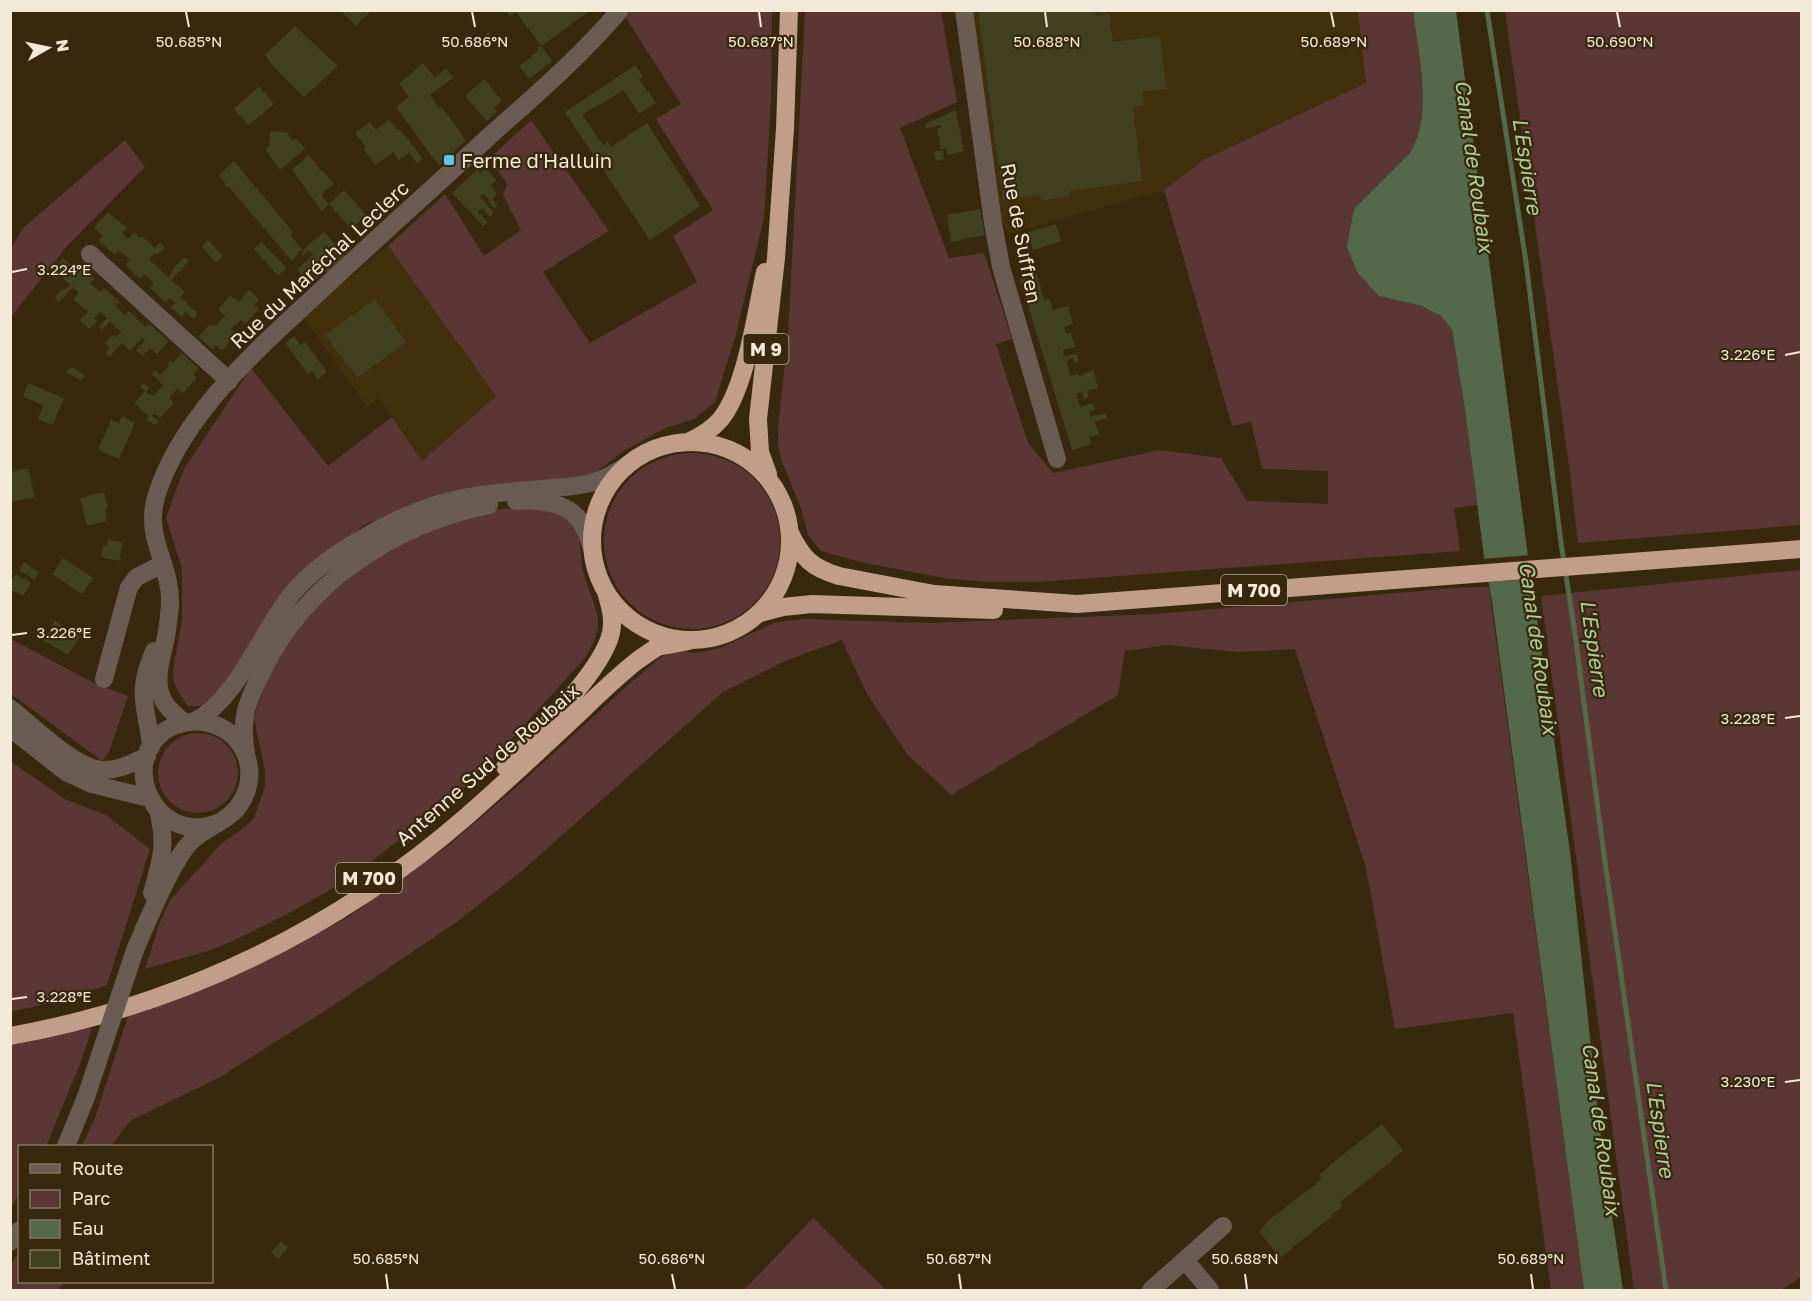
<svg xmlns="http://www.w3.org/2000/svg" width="1812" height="1301" font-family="'Golos Text',sans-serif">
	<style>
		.built { fill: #422f0b }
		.green { fill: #5a3734 }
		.water { fill: #54684a }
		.pier { fill: #38280d }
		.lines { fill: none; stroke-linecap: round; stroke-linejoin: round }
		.stream { stroke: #54684a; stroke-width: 5 }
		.building { fill: #414122 }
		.minor { stroke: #6a5c53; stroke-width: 18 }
		.highway { stroke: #c19e89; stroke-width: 18 }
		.minor-bridge { stroke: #6a5c53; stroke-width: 18 }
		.ticks { fill: none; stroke: #f3e9d9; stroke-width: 2 }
		.poi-dot { fill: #5ac8e6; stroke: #38280d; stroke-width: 2 }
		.labels { text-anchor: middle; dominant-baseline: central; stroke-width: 4.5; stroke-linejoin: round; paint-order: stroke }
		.shield { fill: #38280d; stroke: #bbaf9c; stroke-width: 1.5 }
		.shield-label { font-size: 18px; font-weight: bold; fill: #f3e9d9 }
		.poi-label { font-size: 20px; fill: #f3e9d9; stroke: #38280d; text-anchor: start }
		.street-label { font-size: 20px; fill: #f3e9d9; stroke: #38280d }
		.water-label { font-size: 21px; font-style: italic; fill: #accf9a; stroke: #38280d }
		.ticks-label { font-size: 15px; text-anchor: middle; fill: #f3e9d9; stroke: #38280d; stroke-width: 4.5; stroke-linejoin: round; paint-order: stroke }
	</style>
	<rect width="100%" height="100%" fill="#38280d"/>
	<path class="built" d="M968,11H1358L1366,83L1203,160L1164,190L1009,234L996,208Z
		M388,246L497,396L422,461L379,398L367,407L302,316Z"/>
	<path class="green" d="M631,10L772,11L771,100L764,218L736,334L715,402L694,419L665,428L624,451L591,476L440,497L364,525L294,581L214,700L200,706H187L174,683L173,670L182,619V569L166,517L184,469L251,368L328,466L392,417L422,461L496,396L388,246L445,194L484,256L521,230L503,195L507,184L490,158L531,120L609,231L543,272L590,343L697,282L673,236L713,210L656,119L681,104L626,18Z
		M805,11H941L957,102L900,128L949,258L984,253L1012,339L996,344L1028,443L1053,473L1160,450L1221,458L1247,501L1328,504V471L1262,469L1251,422L1232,426L1164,190L1203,160L1366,83L1358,11H1413C1418,55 1434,113 1410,153L1354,209L1379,295L1422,306L1441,316L1452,330L1465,410L1477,505L1454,508L1460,551L1038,582H987L944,578L860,562L821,551L808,535L801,508L782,462L778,446V428L788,336Z
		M1505,11H1801V525L1578,543L1570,473Z
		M125,140L145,167L68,245L11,317V249L22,229Z
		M604 541a88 88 0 1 1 176 0a88 88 0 1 1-176 0Z
		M528,508L551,510L567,518L573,525L579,539L583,571L598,616V628L595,639L586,657L509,742L463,790L349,879L293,911L235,940L211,950L145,969L160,922L170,900L221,844L246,826L254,818L265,787V770L254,719L257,707L274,665L297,630L320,603L340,586L368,563L394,548L445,525L471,516L502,509Z
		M1801,570V1277L1781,1290H1634L1541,596Z
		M1489,587L1584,1290H1551L1513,1013L1395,1029L1366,868L1295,649L1237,652L1168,645L1125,651L1118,695L951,795L907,754L867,694L842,640L785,661L723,692L523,870L458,921L331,1007L220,1077L130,1121L111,1146H82L95,1118L129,1013L227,979L347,918L450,844L520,784L628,685L661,657L676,649L695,653L720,648L776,622L804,619L927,623L1156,614L1454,588Z
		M11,639L94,683L128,696L109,752L102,761L11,694Z
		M158 773a40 40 0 1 1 80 0a40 40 0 1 1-80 0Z
		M10,761L65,799L106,815L150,849L107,985L58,1001L11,1012Z
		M92,1028L81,1062L46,1146H20L19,1194L11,1208V1043Z
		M813,1218L886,1290H744Z
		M19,1251L20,1282H65L58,1290H11V1265Z"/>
	<path class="water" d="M1413,11H1456L1528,556L1570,852L1602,1148L1623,1290H1584L1492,601L1484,557L1465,410L1452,330L1441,316L1422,306L1379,296L1357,272L1347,247L1354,209L1410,153C1434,113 1418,55 1413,11Z"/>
	<path class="pier" d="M1531,555L1534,579L1485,582L1481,559Z"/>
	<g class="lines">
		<path class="stream" d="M1487,10L1526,262L1561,543L1575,634L1604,855L1666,1290"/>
	</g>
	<path class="building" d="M345,10H372L356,26L343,13Z
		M506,10H591L541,46L516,12L510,16Z
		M978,10H1095L1096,16L1109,14L1113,42L1160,36L1166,89L1142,92L1144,105L1133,107L1142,181L1070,191V196L1041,201L1040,195L1003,200Z
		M295,26L338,66L304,97L274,67L265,55Z
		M488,32L496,40L490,45L483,37Z
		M541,46L552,61L529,79L519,66L538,51L537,48Z
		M423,63L435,78L446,68L453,78L430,95L439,108L441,106L466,140L439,166L396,107L409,97L399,84Z
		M635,65L643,77L639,79L656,103L639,114L623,90L601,104L582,114L603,145L608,142L611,147L647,123L700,206L650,240L565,112Z
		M484,79L502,101L494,108L497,112L487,121L465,96Z
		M259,86L274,104L249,125L234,109Z
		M956,110L964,151L947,155L946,149H941L937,128H941V125L926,128L925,124Z
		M389,120L398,130L400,129L423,159L417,163L409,153L399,160L393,152L376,165L363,149L366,147L355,133L370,122L376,130Z
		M274,131L289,133L288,135L293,141L296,138L305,149L280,170L265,149L269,146L270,132Z
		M937,151H943L944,159L936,161L934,152Z
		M309,155L321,171L322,170L334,184L321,195L329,204L322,211L292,170Z
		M234,161L293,232L290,235L302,249L292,261L228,186L227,188L225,186L226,184L219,175Z
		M486,168L496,180L491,185L497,194L492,199L498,205L494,209L488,202L490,200L483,194L480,197L494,213L490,217L482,208L478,212L488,222L483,226L452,193L477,170L480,173Z
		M344,190L366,215L351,229L329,204Z
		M980,209L985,235L951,242L947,215Z
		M108,212L127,228L122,234L128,239L134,232L140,238L142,236L155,248L160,242L165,247L157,255L155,253L149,259L169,278L173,269L184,257L189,261L171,280L185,292L180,297L198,314L193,319L186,312L181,317L171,307L175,303L170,298L165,302L150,287L154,283L144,274L140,279L125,265L130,260L125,255L120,251L115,255L99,241L103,236L94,227Z
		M1056,224L1061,241L1033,250L1028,232Z
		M324,232L345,256L327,272L325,270L311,285L297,270L313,255L308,250L303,256L301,255L306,247Z
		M208,240L223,256L216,263L202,247Z
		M261,242L287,268L278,276L254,249Z
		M63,258L75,269L79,264L95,279L90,283L100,292L104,288L120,302L115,306L125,315L129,311L145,327L149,324L169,341L157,354L150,348L142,356L136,350L145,341L142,338L130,351L122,343L109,357L105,353L110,348L105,343L113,335L116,337L121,332L110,321L102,330L99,326L107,318L100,312L94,318L97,321L89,329L80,320L88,312L73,299L79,293L73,287L59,302L55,298L62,289L63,290L71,285L60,276L57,280L51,274Z
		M1037,274L1044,300L1050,299L1053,310L1068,306L1073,324L1064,327L1066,334L1071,333L1075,347L1063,350L1064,356L1077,354L1079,361L1074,363L1073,358L1066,361L1071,376L1078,374L1079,376L1093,370L1098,388L1087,391L1089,397L1084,399L1082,392L1076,394L1080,407L1093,403L1095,410L1089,412L1090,417L1105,413L1107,418L1095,422L1099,434L1089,437L1092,444L1072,450L1020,279Z
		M249,290L259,299L254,305L259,309L245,324L241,320L231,329L237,334L222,350L217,345L213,350L198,337L210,324L212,326L213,324L216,326L225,316L218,309L230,296L239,301Z
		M375,299L406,342L357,378L325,335Z
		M294,336L300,345L305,342L327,372L318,379L311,371L308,374L285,343Z
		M182,353L198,368L193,374L197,378L183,393L178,388L169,398L174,403L160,418L155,414L152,416L159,421L156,425L146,420L149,417L134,403L145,391L140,387L144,383L149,388L146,392L150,395L151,393L154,396L163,385L152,374L155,370L160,375L169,366L168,364L170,361L173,363Z
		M72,367L85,376L80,380L66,372Z
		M28,383L64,398L53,425L38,419L43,405L23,397Z
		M122,416L135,423L119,459L98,450L111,420L119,423Z
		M28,468L35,497L10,502V472Z
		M104,492L108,508L105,509L107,521L87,526L80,498Z
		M108,539L123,543L119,561L101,557L103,545L106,546Z
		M63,558L93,578L82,594L52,574Z
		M24,562L39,573L34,580L19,570Z
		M16,574L31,583L23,596L10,589V583Z
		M55,621L80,636L68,655L43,640Z
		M1382,1124L1403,1150L1391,1160L1392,1161L1340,1202L1343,1206L1331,1215L1332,1216L1280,1258L1259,1231L1269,1220L1322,1179L1319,1175L1330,1166V1165Z
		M281,1241L288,1248L278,1259L271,1252Z"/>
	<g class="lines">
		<path class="minor" d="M964,10L993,223L1001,267L1057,459
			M90,254L229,381
			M516,501C538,499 568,502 581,522C586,530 589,539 592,548
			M104,679L129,587L137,577L163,564
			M10,708C32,725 75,769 103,770C119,770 133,763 147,756
			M195,721C235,700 259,639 285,603C303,577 331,557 358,541C390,522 426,505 463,498C493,492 523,491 553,488C567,487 581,486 594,482C606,479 616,472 626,466
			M185,723C177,716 168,710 163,700C153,680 162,657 166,637C168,626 169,616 170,605C172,565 144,540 156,497C181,415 256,351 317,294C376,239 435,186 494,132C538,93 582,55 620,10
			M10,728L66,772L92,784L149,798
			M151,747C150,730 145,715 144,699C142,682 148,666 154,651
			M246,754C240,718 246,704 262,672C305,582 393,525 489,505
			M152,893C161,861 167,844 158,810
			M135,950C148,920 161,887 178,859C183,851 188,843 195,838C205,830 216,825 226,818C244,806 253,783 248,762C244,744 230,729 212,724C200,720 188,721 176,725C112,751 152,851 220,822
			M66,1146L86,1097
			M10,1242L20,1230
			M1185,1260L1210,1290
			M1151,1290L1223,1226"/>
		<path class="highway" d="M690,441C701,436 711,430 720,420C746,389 756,312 765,272
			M592 541a99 99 0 1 1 198 0a99 99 0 1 1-198 0Z
			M768,474L760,452L758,419L776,258L785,129L789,10
			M790,533C803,559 812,568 839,576L934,594L1077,604L1802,549
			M760,613L783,607L812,604L994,610
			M505,767C534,738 602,672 611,633C614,618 610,606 606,592
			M10,1036C179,1006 338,929 467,816C503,784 539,751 574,718C595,698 615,678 638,660L657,647L689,641"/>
		<path class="minor-bridge" d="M86,1097L135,950"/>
	</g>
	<path class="ticks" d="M186,12L189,27M472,12L475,27M759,12L761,27M1045,12L1047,27M1331,12L1334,27M1617,12L1620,27M12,272L27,269M1785,355L1800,352M12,635L27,633M1785,718L1800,716M12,999L27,997M1785,1082L1800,1080M386,1274L388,1289M672,1274L675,1289M959,1274L961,1289M1245,1274L1247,1289M1531,1274L1533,1289"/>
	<rect class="poi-dot" x="443" y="154" width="12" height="12" rx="3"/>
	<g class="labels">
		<g class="shield">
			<rect x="743.5" y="334" width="45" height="30" rx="4.5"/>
			<rect x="1221" y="575" width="66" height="30" rx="4.5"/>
			<rect x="336" y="863" width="66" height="30" rx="4.5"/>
		</g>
		<g class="shield-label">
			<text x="766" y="349">M 9</text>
			<text x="1254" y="590">M 700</text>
			<text x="369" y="878">M 700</text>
		</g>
		<g class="poi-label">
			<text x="461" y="160">Ferme d'Halluin</text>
		</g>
		<g class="street-label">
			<text transform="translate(1022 233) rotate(79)">Rue de Suffren</text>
			<text transform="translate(319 264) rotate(-43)">Rue du Maréchal Leclerc</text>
			<text transform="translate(487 764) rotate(-41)">Antenne Sud de Roubaix</text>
		</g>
		<g class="water-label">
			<text transform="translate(1475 166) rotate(82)">Canal de Roubaix</text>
			<text transform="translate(1528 166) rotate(81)">L'Espierre</text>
			<text transform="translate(1539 648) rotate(82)">Canal de Roubaix</text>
			<text transform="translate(1595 648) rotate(82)">L'Espierre</text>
			<text transform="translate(1602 1129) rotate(82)">Canal de Roubaix</text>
			<text transform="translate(1661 1129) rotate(82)">L'Espierre</text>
		</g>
	</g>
	<g class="ticks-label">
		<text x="1620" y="47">50.690°N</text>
		<text x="189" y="47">50.685°N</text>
		<text x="475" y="47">50.686°N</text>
		<text x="761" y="47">50.687°N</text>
		<text x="1047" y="47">50.688°N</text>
		<text x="1334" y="47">50.689°N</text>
		<text x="64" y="275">3.224°E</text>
		<text x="1748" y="360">3.226°E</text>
		<text x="64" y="638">3.226°E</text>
		<text x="1748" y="724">3.228°E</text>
		<text x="64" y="1002">3.228°E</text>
		<text x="1748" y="1087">3.230°E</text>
		<text x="386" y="1264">50.685°N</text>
		<text x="672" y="1264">50.686°N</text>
		<text x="959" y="1264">50.687°N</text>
		<text x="1245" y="1264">50.688°N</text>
		<text x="1531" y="1264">50.689°N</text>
	</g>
	<rect width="1812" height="1301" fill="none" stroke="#f3e9d9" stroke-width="24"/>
	<rect x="18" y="1145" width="195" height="138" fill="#38280d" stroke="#83755f" stroke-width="1.5"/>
	<rect x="30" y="1164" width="30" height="9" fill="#6a5c53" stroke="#83755f" stroke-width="1.5"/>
	<text x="72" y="1175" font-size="18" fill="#f3e9d9">Route</text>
	<rect x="30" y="1190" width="30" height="18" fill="#5a3734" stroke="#83755f" stroke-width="1.5"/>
	<text x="72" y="1205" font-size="18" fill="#f3e9d9">Parc</text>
	<rect x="30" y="1220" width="30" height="18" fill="#54684a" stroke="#83755f" stroke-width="1.5"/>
	<text x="72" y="1235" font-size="18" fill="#f3e9d9">Eau</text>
	<rect x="30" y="1250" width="30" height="18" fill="#414122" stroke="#83755f" stroke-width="1.5"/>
	<text x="72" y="1265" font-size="18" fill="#f3e9d9">Bâtiment</text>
	<g transform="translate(48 48) rotate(81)" stroke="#38280d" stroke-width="4.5" paint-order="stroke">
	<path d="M0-4.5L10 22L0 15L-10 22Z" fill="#f3e9d9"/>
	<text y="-9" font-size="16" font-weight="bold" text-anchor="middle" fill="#f3e9d9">N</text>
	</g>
</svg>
